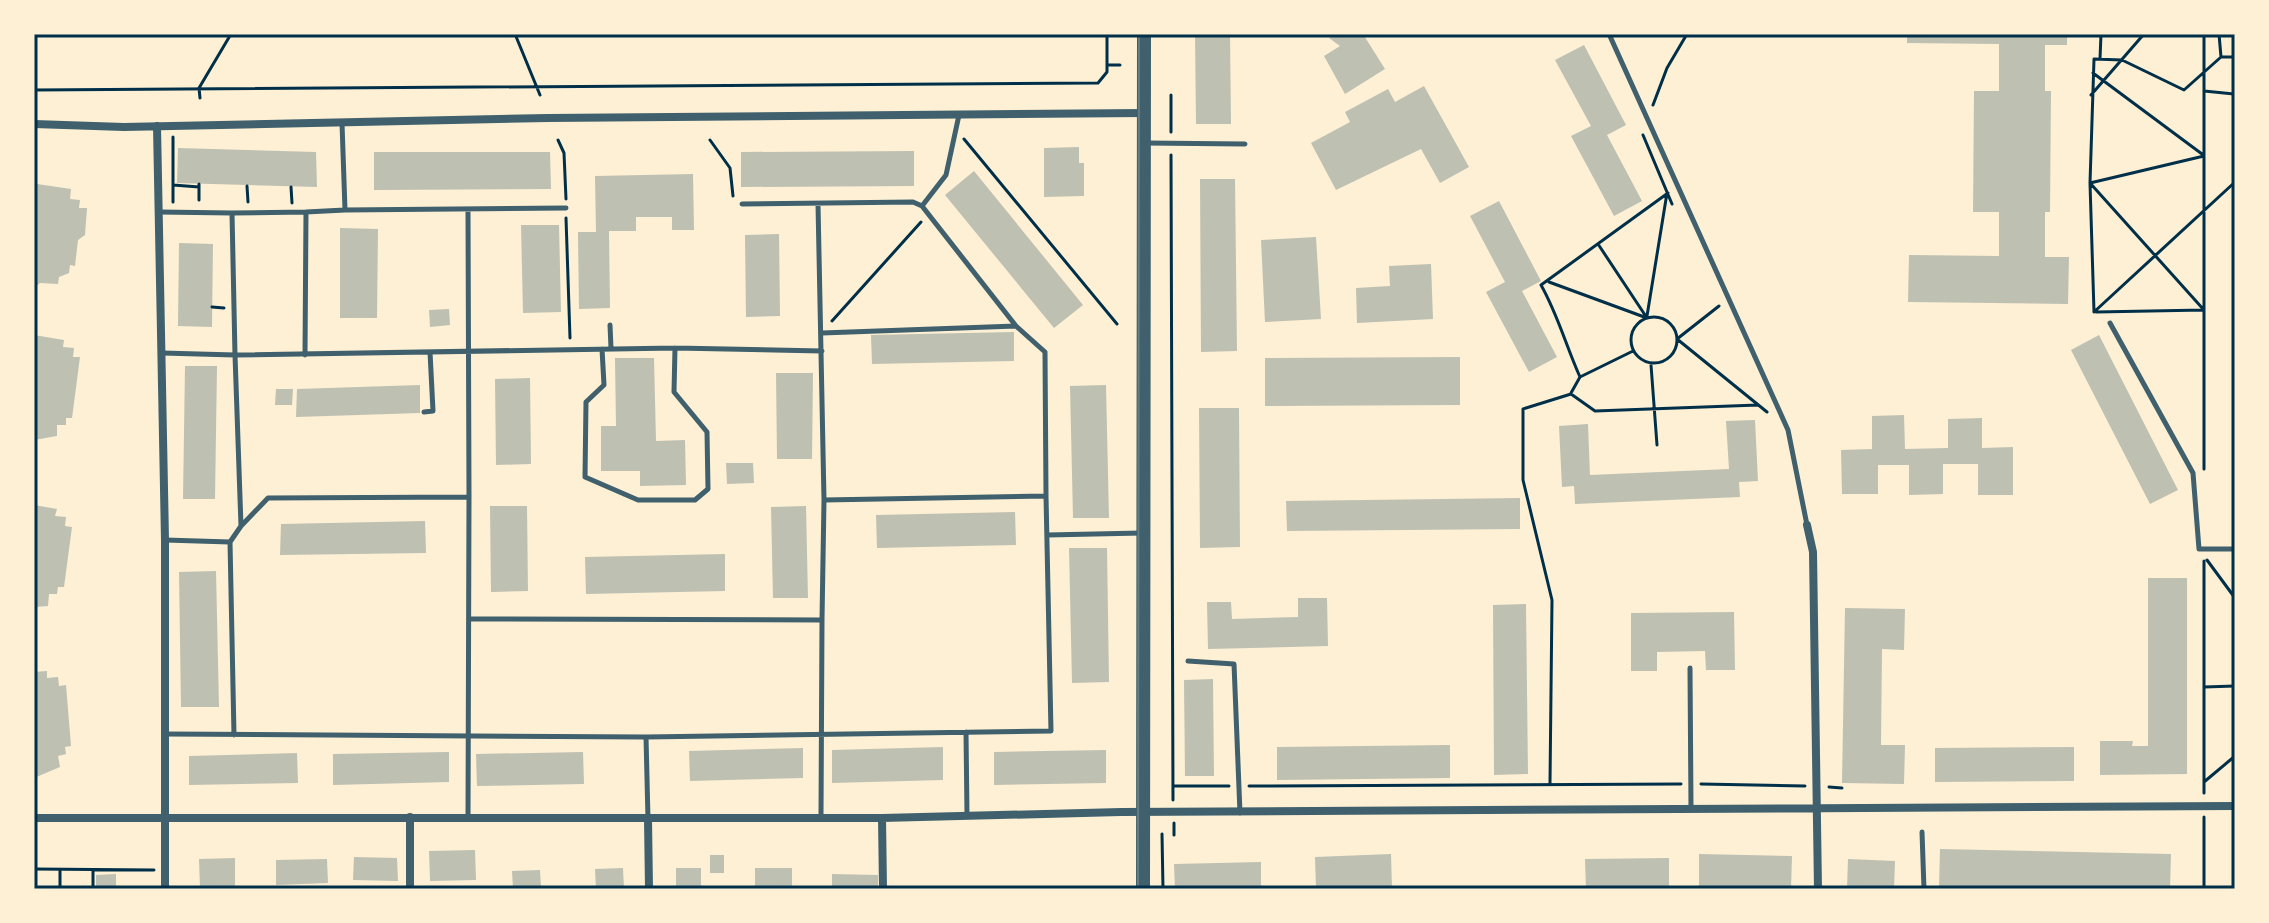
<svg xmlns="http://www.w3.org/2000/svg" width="2269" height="923" font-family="Manrope,sans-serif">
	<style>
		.building { fill: #bec0b2 }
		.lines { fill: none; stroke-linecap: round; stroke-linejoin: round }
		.path { stroke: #003049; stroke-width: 3 }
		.service { stroke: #3f606c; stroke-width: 5 }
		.minor { stroke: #3f606c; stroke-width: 8 }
		.tertiary { stroke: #3f606c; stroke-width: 14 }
		.tram { stroke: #657d81; stroke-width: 2 }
		.neatline { fill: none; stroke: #003049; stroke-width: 3 }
	</style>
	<rect width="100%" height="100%" fill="#fdf0d5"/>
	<path class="building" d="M1195,34H1230L1231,124H1196Z
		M1339,34H1363L1385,69L1345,94L1324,56L1340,46L1329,38Z
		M1907,34H2067V45H2045V91H2051L2050,212H2045V257H2069L2068,304L1908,302L1909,255L1999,256V212H1973L1974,91H1999V44L1907,43Z
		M1584,45L1626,125L1607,135L1642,201L1614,216L1571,136L1591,126L1555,60Z
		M1424,86L1469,167L1440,183L1421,149L1336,190L1311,143L1350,122L1345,112L1388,89L1395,102Z
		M1079,147V163H1084V196L1044,197V148Z
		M178,148L316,152L317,187L177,183Z
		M914,151V186L741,187V152Z
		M374,152H550L551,189L374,190Z
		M974,171L1083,305L1054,328L945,195Z
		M693,174L694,230H672V217H636V231H609L610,308L579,309L578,232H596L595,176Z
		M1200,179H1235L1237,351L1201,352Z
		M37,184L71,189L70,199L80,200L79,208H87L85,235L78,240L75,266L70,265L69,273L59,277L58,284L40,283L34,288V191Z
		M1499,201L1541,281L1522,291L1557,357L1529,372L1486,292L1505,282L1470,216Z
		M521,225H559L561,312L523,313Z
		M340,228L378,229L377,318H340Z
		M779,234L780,316L746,317L745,235Z
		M1316,237L1321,319L1265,322L1261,240Z
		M179,243L213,244L212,327L178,326Z
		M1431,264L1433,319L1357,323L1356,288L1390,286L1389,266Z
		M449,309L450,325L430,327L429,310Z
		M1014,332V361L872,364L871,335Z
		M34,335L64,340L63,347L74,348L73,357H80L72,418H66V425H57V436L34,440Z
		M2099,335L2178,490L2150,504L2071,350Z
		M1460,357V405L1265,406V358Z
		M615,358H654L656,441L685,440L686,485L640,486V471H601V426H616Z
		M185,366H217L215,499H183Z
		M776,373H813L812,459H777Z
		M530,378L531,464L496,465L495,379Z
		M420,385V413L296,417L297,389Z
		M1106,385L1109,518H1073L1070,386Z
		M276,389H293L292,405H275Z
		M1199,408H1239L1240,547L1200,548Z
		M1904,415L1905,449L1948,448V419L1982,418V448L2013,447V495H1978V464H1943V494L1909,495V465H1878V494H1842L1841,450L1872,449V416Z
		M1755,420L1758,481L1739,482L1740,497L1575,504L1574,486L1562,487L1559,426L1588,424L1590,475L1729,469L1726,421Z
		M726,463H753L754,483L727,484Z
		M1520,498V529L1287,531L1286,501Z
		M34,505L57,509L55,516L66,517L65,526L72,527L64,587H58L57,594H49L48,606L34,607Z
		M490,506H527L528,591L491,592Z
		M806,506L808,598H773L771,507Z
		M1015,512L1016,545L877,548L876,515Z
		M425,521L426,553L280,555L281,524Z
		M1069,548H1107L1109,682L1072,683Z
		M725,554V591L586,594L585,557Z
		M216,571L219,707H181L179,572Z
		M2148,578H2187V774L2100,775V741H2133L2132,746H2148Z
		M1298,598H1327L1328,646L1208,649L1207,602H1231L1232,619L1298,617Z
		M1526,604L1528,774L1494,775L1493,605Z
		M1845,608L1905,609L1904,650L1882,649L1881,745H1905L1904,784L1842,783Z
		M1734,612L1735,670H1706L1705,651L1657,652V671H1631V613Z
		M47,671V678L58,677L59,686L66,685L71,746L65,747L66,754L58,756L60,767L34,778V672Z
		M1213,679L1214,776H1185L1184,680Z
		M1450,745V778L1277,780V747Z
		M943,747V780L832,783V750Z
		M2074,747V781L1935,782V748Z
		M803,748V778L690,781L689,751Z
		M1106,750V783L994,785V752Z
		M449,752V782L333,785V754Z
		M583,752L584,784L477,786L476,754Z
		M297,753L298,783L189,785V756Z
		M1940,849L2171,854L2170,889L1939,888Z
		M475,850L476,880L430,881L429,851Z
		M1391,854L1392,889H1316L1315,857Z
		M1699,854L1792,856L1791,889L1699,887Z
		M710,855H724V873H710Z
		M354,857L397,858L398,881L353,880Z
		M235,858V889H200L199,859Z
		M1669,858V889H1586L1585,859Z
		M327,859L328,883L276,885V860Z
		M1848,859L1895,861L1894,889H1847Z
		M1261,862V889H1175L1174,864Z
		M623,868L624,889H596L595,869Z
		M676,868H701V889H676Z
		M755,868H792V889H755Z
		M540,870L541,888L513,889L512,871Z
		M116,874V889H96V875Z
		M832,874L878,875V889H832Z"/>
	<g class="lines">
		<path class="path" d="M515,34L540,95
			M2221,57H2235
			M2100,59L2101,34
			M1107,65H1120
			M2093,73L2202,154
			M34,90L1098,83L1107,72V34
			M2204,91L2234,94L2235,132
			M1171,95V132
			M2091,95L2144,34
			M200,98L199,88L231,34
			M1653,105L1667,68L1687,34
			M1643,135L1672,204
			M173,137V202
			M964,139L1117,324
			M558,140L564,153L566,199
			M710,140L730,168L733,196
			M1171,155L1173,800
			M199,184V200
			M173,185L199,187
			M247,186L248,202
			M291,187L292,203
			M566,218L570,338
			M1598,244L1647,318
			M1549,282L1647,318
			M1719,306L1677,339L1767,412
			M212,307L224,308
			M2204,310L2090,183L2094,59L2122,60L2184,90L2221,57L2219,34
			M2094,312L2090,183L2204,156
			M2094,312L2235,182
			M2096,312L2204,310
			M1647,316L1667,193
			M1631 340a23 23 0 1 1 46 0a23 23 0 1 1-46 0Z
			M832,321L921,222
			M1651,365L1657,445
			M1580,377L1633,351
			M1571,393L1580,377C1566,346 1558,315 1541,285L1668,193
			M2204,469V34
			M2207,560L2235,598
			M2204,687L2235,686
			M2204,782L2235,756
			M1550,783L1552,600L1523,480V409L1571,394L1595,411L1758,405
			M1701,784L1805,786
			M1173,786H1229
			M1249,786L1681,784
			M1829,787L1842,788
			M2204,793V561
			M1174,823V835
			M1162,834L1163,889
			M34,869L154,870
			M60,870V889
			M93,870V889
			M2204,889V817"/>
		<path class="service" d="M1609,34L1788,430L1807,525
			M1145,143L1245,144
			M742,204L913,202L922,206L946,175L959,115
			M818,204L824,500L822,620
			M345,210L566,208
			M468,210L469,497
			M159,212L232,213L235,355L675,348L822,351
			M306,212L345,210L342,123
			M232,213L306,212L305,355
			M2110,323L2193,473L2199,549H2235
			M610,325L611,348
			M822,333L1016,326L922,206
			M602,349L604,385L586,402L585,477L638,500H695L708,489L707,432L674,392L675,348
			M162,353L235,355L241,526L230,542
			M424,412L433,411L430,352
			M824,500L1046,496L1045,352L1016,326
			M241,526L268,498L469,497L468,818
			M1047,535L1142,533
			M165,540L230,542L234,735
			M469,619L822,620L821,816
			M1188,661L1234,664L1240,813
			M1690,668L1691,808
			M966,732L967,815
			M165,734L646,737L1051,731L1046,496
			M646,737L648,819
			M1922,832L1924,889"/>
		<path class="minor" d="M34,124L124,127L548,118L1144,113
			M157,126L165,540V889
			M1807,525L1813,552L1818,889
			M34,818H882L1121,812L2235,806
			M882,818L883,889
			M648,819L649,889
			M410,889V817"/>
		<path class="tertiary" d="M1143,889L1144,34"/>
		<path class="tram" d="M1138,889L1139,34"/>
	</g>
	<rect width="2269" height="923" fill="none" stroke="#fdf0d5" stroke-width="72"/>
	<rect x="36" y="36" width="2197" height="851" class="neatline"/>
</svg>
